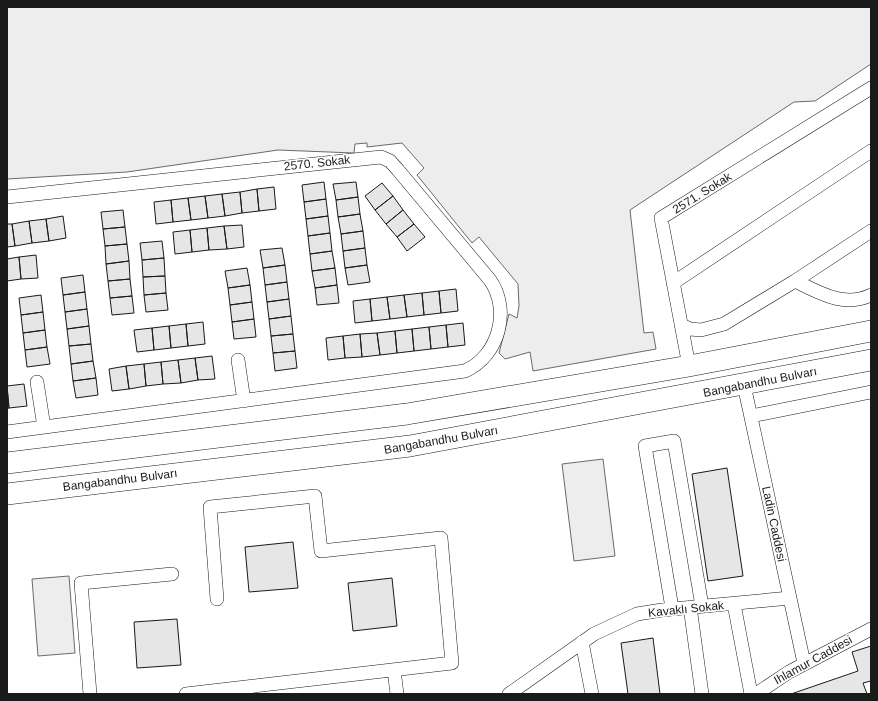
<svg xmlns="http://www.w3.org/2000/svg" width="878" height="701" font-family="Arial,sans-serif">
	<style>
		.built { fill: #ededed; stroke: #6a6a6a }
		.building { fill: #e6e6e6; stroke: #1a1a1a }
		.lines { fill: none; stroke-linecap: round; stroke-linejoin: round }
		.minor-casing { stroke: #1a1a1a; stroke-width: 14 }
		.primary-casing { stroke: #1a1a1a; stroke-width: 22 }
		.minor { stroke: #fff; stroke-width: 13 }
		.primary { stroke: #fff; stroke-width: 21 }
		.labels { text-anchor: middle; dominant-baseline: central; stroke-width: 3; stroke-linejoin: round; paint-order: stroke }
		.street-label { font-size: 12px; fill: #1a1a1a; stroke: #fff }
	</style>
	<rect width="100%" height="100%" fill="#fff"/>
	<path class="built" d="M7,7H871V64L815,101L794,102L630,210L644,333L653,332L656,349L533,371L530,352L505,359L499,353L509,314L517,318L519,306L518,284L479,237L472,243L417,175L424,168L402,143L367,147V143L355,144L354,153L278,150L127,172L7,179Z
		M603,459L615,556L574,561L562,464Z
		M69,576L75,653L38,656L32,579Z"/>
	<path class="building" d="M324,182L326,199L304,202L302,185Z
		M356,182L358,197L336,200L333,184Z
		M382,183L393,196L375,210L365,196Z
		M274,187L276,209L259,211L257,189Z
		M257,189L259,211L242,213L240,192Z
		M240,192L242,213L225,216L222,194Z
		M222,194L225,216L208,218L205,196Z
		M205,196L208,218L191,220L188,198Z
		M393,196L403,210L386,224L375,210Z
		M358,197L360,214L338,217L336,200Z
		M188,198L191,220L173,222L171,200Z
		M326,199L328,216L306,219L304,202Z
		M171,200L173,222L156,224L154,202Z
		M123,210L125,227L103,229L101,212Z
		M403,210L414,224L397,237L386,224Z
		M360,214L363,231L341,234L338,217Z
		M63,216L66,238L49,241L46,219Z
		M328,216L330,233L308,236L306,219Z
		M46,219L49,241L32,243L29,221Z
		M29,221L32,243L15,246L12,224Z
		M7,224H12L15,246L7,247Z
		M414,224L425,237L407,251L397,237Z
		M242,225L244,247L227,249L224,226Z
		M224,226L227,249L209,250L207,228Z
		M125,227L127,244L105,246L103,229Z
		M207,228L209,250L192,252L190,230Z
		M190,230L192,252L175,254L173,232Z
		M363,231L365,248L343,251L341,234Z
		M330,233L332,251L310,254L308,236Z
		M162,241L164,258L142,260L140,243Z
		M127,244L129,261L106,264L105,246Z
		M282,248L285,265L263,268L260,250Z
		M365,248L367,265L345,268L343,251Z
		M332,251L335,268L312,271L310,254Z
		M36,255L38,278L21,279L19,257Z
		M19,257L21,279L7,281V259Z
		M164,258L165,276L143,277L142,260Z
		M129,261L130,279L108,281L106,264Z
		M285,265L287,282L265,285L263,268Z
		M367,265L370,282L348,285L345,268Z
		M247,268L250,285L228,288L225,271Z
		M335,268L337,285L315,288L312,271Z
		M83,275L85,292L63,295L61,278Z
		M165,276L166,293L144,295L143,277Z
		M130,279L132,296L110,298L108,281Z
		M287,282L289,299L267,302L265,285Z
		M250,285L252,302L230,305L228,288Z
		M337,285L339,303L317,305L315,288Z
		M456,289L458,311L441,313L439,291Z
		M439,291L441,313L424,315L422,293Z
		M85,292L87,309L65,312L63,295Z
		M166,293L168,310L146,312L144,295Z
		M422,293L424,315L407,317L404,295Z
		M41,295L43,312L21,315L19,298Z
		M404,295L407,317L390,319L387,297Z
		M132,296L134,313L112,315L110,298Z
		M387,297L390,319L372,321L370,299Z
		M289,299L291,316L269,319L267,302Z
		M370,299L372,321L355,323L353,301Z
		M252,302L254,319L232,322L230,305Z
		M87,309L89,326L67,329L65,312Z
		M43,312L45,330L23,333L21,315Z
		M291,316L293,334L271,336L269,319Z
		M254,319L256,337L234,339L232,322Z
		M203,322L205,344L188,346L186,324Z
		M463,323L465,345L448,347L446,325Z
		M186,324L188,346L171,348L169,326Z
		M446,325L448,347L431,349L429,327Z
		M89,326L91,344L69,346L67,329Z
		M169,326L171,348L154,350L152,328Z
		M429,327L431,349L414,351L412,329Z
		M152,328L154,350L137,352L134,330Z
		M412,329L414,351L397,353L395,331Z
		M45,330L47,347L25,350L23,333Z
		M395,331L397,353L380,355L377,333Z
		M377,333L380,355L362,357L360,334Z
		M293,334L295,351L273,353L271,336Z
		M360,334L362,357L345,358L343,336Z
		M343,336L345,358L328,360L326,338Z
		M91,344L93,361L71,364L69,346Z
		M47,347L50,364L27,367L25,350Z
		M295,351L297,368L275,371L273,353Z
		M212,356L215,379L198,380L195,358Z
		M195,358L198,380L181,383L178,360Z
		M178,360L181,383L163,384L161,362Z
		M93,361L96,378L73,381L71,364Z
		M161,362L163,384L146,386L144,364Z
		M144,364L146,386L129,389L126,366Z
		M126,366L129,389L112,391L109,369Z
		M96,378L98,395L76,398L73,381Z
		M24,384L27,406L9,408L7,386Z
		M7,387L9,408L7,409Z
		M727,468L743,576L708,581L692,474Z
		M293,542L298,588L249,592L245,547Z
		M392,578L397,626L353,631L348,583Z
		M177,619L181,665L137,668L134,622Z
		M653,638L660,694H628L621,643Z
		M871,646V681L863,683L867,694H791L858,671L852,652Z"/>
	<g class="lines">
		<g class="minor-casing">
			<path id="minor" d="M7,197L381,157L390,161L398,170L490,280C511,310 499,356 465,371L7,432
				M795,281C820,293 844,308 871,295
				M673,283L871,151
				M681,325L690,329L701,330L724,324L795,281L871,231
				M238,360L244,401
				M689,366L661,218L871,88
				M37,382L44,427
				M744,385L804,663
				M751,416L871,392
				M734,604L751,694
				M690,607L702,694
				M672,608L645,446L674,441L702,606
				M582,642L592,694
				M394,670L397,694
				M90,694L81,583L172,574
				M186,694L452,663L441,538L321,551L315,496L210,507L217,599
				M509,694L594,634L637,614L662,610L790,598
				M756,694L789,672L871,629"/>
		</g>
		<g class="primary-casing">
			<path id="primary" d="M7,463L407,414L689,366L871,331
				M7,494L410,446L871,360"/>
		</g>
		<use href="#minor" class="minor"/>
		<use href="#primary" class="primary"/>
	</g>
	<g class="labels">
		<g class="street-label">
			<text transform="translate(317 163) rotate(-6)">2570. Sokak</text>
			<text transform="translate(702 193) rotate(-32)">2571. Sokak</text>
			<text transform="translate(760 382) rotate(-11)">Bangabandhu Bulvarı</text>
			<text transform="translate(441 440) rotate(-10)">Bangabandhu Bulvarı</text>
			<text transform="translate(120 480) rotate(-7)">Bangabandhu Bulvarı</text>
			<text transform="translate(774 524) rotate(78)">Ladin Caddesi</text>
			<text transform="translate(686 609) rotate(-6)">Kavaklı Sokak</text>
			<text transform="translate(813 660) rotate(-29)">Ihlamur Caddesi</text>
		</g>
	</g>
	<rect width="878" height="701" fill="none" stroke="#1a1a1a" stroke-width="16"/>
</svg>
